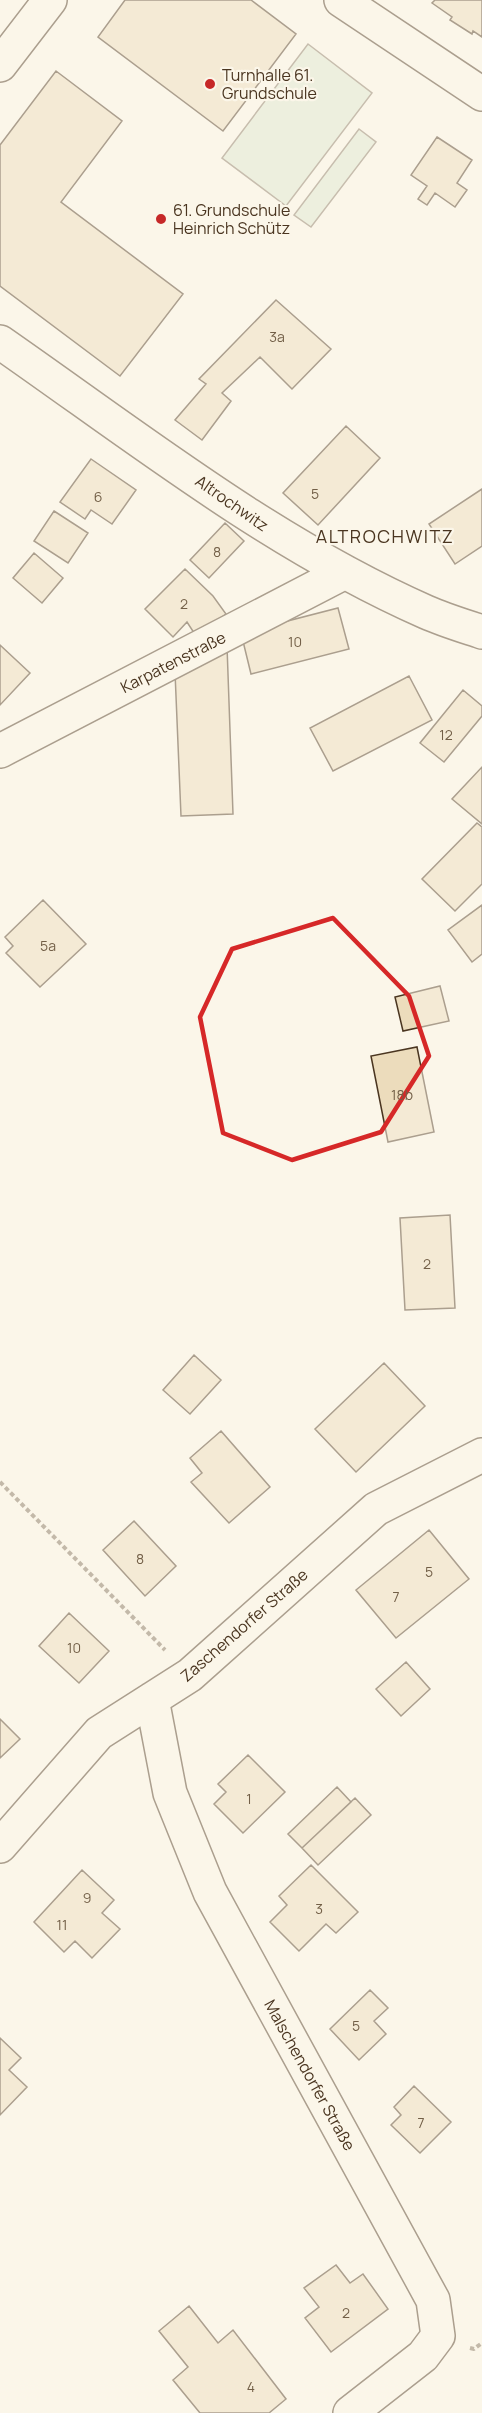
<svg xmlns="http://www.w3.org/2000/svg" width="482" height="2413" font-family="Manrope,sans-serif">
	<style>
		.grass { fill: #dce7d0; stroke: #887966; stroke-width: 1.5 }
		.building { fill: #ecdcbc; stroke: #4a3520; stroke-width: 1.5 }
		.lines { fill: none; stroke-linecap: round; stroke-linejoin: round }
		.minor-casing { stroke: #4a3520; stroke-width: 36 }
		.path { stroke: #7f6f5c; stroke-width: 4; stroke-dasharray: 4.5 3; stroke-linecap: butt }
		.minor { stroke: #fbf6e9; stroke-width: 33 }
		.marked { fill: none; stroke: #d62828; stroke-width: 4.5; stroke-linejoin: round }
		.poi-dot { fill: #c62828; stroke: #fbf6e9; stroke-width: 2 }
		.labels { text-anchor: middle; dominant-baseline: central; stroke-width: 4.5; stroke-linejoin: round; paint-order: stroke }
		.number-label { font-size: 14px; fill: #725f47 }
		.poi-label { font-size: 16px; fill: #4a3520; stroke: #fbf6e9; text-anchor: start }
		.street-label { font-size: 16px; fill: #4a3520; stroke: #fbf6e9 }
		.neighbourhood-label { font-size: 18px; letter-spacing: 1.5px; fill: #4a3520; stroke: #fbf6e9 }
	</style>
	<rect width="100%" height="100%" fill="#fbf6e9"/>
	<path class="grass" d="M308,44L372,93L286,206L222,158Z
		M359,129L376,142L311,227L294,215Z"/>
	<path class="building" d="M125,0H251L296,34L223,131L98,37Z
		M435,0H482V37L473,31L472,34L450,20L452,17L432,3Z
		M56,71L122,121L61,202L183,294L120,376L0,286V145Z
		M437,137L472,160L457,183L467,190L455,207L435,193L427,205L418,199L427,186L411,175Z
		M276,300L331,349L292,389L260,357L222,393L231,401L202,440L175,420L206,384L199,379Z
		M346,426L380,458L318,525L283,493Z
		M91,459L136,490L112,524L91,510L85,519L60,502Z
		M482,489V546L455,564L429,524Z
		M54,511L88,533L68,563L34,541Z
		M225,523L244,541L209,578L190,560Z
		M34,553L63,578L42,603L13,578Z
		M185,569L213,596L226,614L196,636L187,622L173,637L145,609Z
		M338,608L349,649L251,674L241,633Z
		M0,645L30,673L0,705Z
		M227,646L233,814L181,816L175,672Z
		M409,676L432,720L333,771L310,728Z
		M463,690L482,706V716L444,762L420,743Z
		M482,767V824L452,799Z
		M477,823L482,827V884L455,911L422,879Z
		M43,900L86,944L40,987L6,953L13,946L5,937Z
		M482,905V954L472,962L448,930Z
		M440,986L449,1021L403,1031L395,997Z
		M417,1047L434,1132L388,1142L371,1056Z
		M450,1215L455,1308L405,1310L400,1218Z
		M194,1355L221,1380L190,1414L163,1390Z
		M384,1363L425,1406L356,1472L315,1429Z
		M221,1431L270,1487L229,1523L191,1482L202,1473L190,1458Z
		M134,1521L176,1566L145,1596L103,1550Z
		M429,1530L469,1579L396,1638L356,1590Z
		M69,1613L109,1651L79,1683L39,1646Z
		M406,1662L430,1689L401,1716L376,1689Z
		M0,1719L20,1739L0,1758Z
		M248,1755L285,1792L243,1833L214,1804L226,1792L218,1784Z
		M337,1787L351,1802L302,1848L288,1834Z
		M355,1798L371,1815L318,1865L302,1848Z
		M311,1865L358,1912L336,1933L326,1924L299,1951L270,1922L287,1905L279,1896Z
		M82,1870L114,1900L102,1913L120,1929L92,1958L75,1941L64,1952L34,1922Z
		M370,1990L388,2008L374,2021L386,2034L359,2060L330,2029Z
		M0,2038L21,2058L9,2070L27,2087L0,2115Z
		M414,2086L451,2122L420,2153L391,2125L401,2115L394,2107Z
		M336,2265L350,2283L363,2274L388,2309L331,2352L305,2318L319,2307L304,2288Z
		M189,2306L218,2343L233,2330L286,2399L269,2413H200L173,2380L188,2367L159,2331Z"/>
	<g class="lines">
		<g class="minor-casing">
			<path id="minor" d="M341,0L482,94
				M0,65L50,0
				M0,342C138,438 272,544 426,612C444,620 464,626 482,632
				M0,751L345,572
				M152,1699L170,1793L210,1892L433,2300L438,2336L423,2356L350,2413
				M0,1846L99,1733L190,1675L376,1509L482,1455"/>
		</g>
		<path class="path" d="M0,1482L165,1650
			M470,2348L474,2349L482,2343"/>
		<use href="#minor" class="minor"/>
	</g>
	<path d="M0 0H482V2413H0ZM333,918L409,996L429,1056L381,1132L292,1160L223,1133L200,1017L232,949Z" fill="#fbf6e9" fill-opacity=".55" fill-rule="evenodd"/>
	<path class="marked" d="M333,918L409,996L429,1056L381,1132L292,1160L223,1133L200,1017L232,949Z"/>
	<g class="poi-dot">
		<circle cx="210" cy="84" r="6"/>
		<circle cx="161" cy="219" r="6"/>
	</g>
	<g class="labels">
		<g class="number-label">
			<text x="277" y="336">3a</text>
			<text x="315" y="493">5</text>
			<text x="98" y="496">6</text>
			<text x="217" y="551">8</text>
			<text x="184" y="603">2</text>
			<text x="295" y="641">10</text>
			<text x="446" y="734">12</text>
			<text x="48" y="945">5a</text>
			<text x="402" y="1094">18b</text>
			<text x="427" y="1263">2</text>
			<text x="140" y="1558">8</text>
			<text x="429" y="1571">5</text>
			<text x="396" y="1596">7</text>
			<text x="74" y="1647">10</text>
			<text x="249" y="1798">1</text>
			<text x="87" y="1897">9</text>
			<text x="319" y="1908">3</text>
			<text x="62" y="1924">11</text>
			<text x="356" y="2025">5</text>
			<text x="421" y="2122">7</text>
			<text x="346" y="2312">2</text>
			<text x="251" y="2386">4</text>
		</g>
		<g class="poi-label">
			<text x="222" y="75">Turnhalle 61.<tspan x="222" dy="18">Grundschule</tspan></text>
			<text x="173" y="210">61. Grundschule<tspan x="173" dy="18">Heinrich Schütz</tspan></text>
		</g>
		<g class="street-label">
			<text transform="translate(232 503) rotate(35)">Altrochwitz</text>
			<text transform="translate(173 662) rotate(-27)">Karpatenstraße</text>
			<text transform="translate(244 1625) rotate(-41)">Zaschendorfer Straße</text>
			<text transform="translate(310 2075) rotate(61)">Malschendorfer Straße</text>
		</g>
		<g class="neighbourhood-label">
			<text x="385" y="536">ALTROCHWITZ</text>
		</g>
	</g>
</svg>
